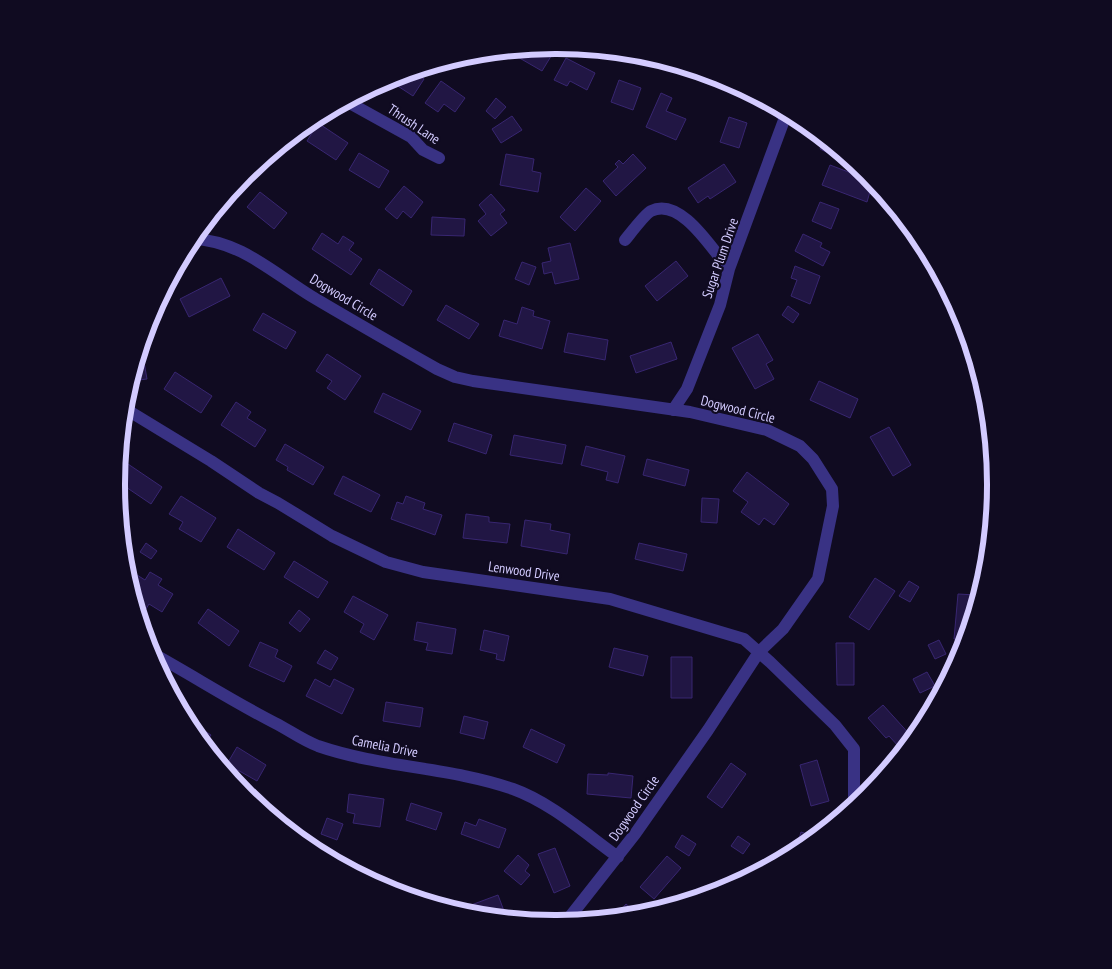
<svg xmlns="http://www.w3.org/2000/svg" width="1112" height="969" font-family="'PT Sans Narrow',sans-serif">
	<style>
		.building { fill: #211644; stroke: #382671 }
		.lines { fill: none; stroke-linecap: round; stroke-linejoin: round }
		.minor { stroke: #393284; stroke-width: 12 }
		.labels { text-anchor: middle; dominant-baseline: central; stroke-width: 4.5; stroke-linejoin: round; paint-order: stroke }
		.street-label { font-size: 14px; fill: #d3cbff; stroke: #100b21 }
		.rim { fill: none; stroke: #d3cbff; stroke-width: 6 }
	</style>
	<rect width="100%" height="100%" fill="#100b21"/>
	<path class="building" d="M551,45L556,48L542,71L516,56L521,48Z
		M566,58L595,73L587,90L570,81L567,86L554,80Z
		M411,71L424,79L413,96L387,79Z
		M619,80L641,88L633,110L611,102Z
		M441,81L465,98L455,112L444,104L438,112L425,103Z
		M661,93L672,98L666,111L686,119L676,140L646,127Z
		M496,98L506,107L495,119L486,111Z
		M512,116L522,130L501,143L492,129Z
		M729,117L747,123L739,148L720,142Z
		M318,123L348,143L336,160L307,141Z
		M825,139L846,157L845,161L820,149Z
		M359,153L389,171L379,188L349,170Z
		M506,154L534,159L532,171L541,173L538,192L500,185Z
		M633,154L646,168L616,196L603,181L618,167L615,164L619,160L623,164Z
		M724,164L736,182L710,199L708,196L698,203L688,188Z
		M830,165L867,179L865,186L871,188L867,202L822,185Z
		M404,186L423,202L411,218L403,211L397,219L385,209Z
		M586,188L601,201L575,231L560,217Z
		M260,192L287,213L274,229L247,207Z
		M228,194L226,205L221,204Z
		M491,194L505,210L500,214L507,223L491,236L478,221L486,214L479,205Z
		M820,202L839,209L831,229L812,221Z
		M432,217L465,219L464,236L431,235Z
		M322,233L338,244L343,236L354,243L349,250L362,259L351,275L312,249Z
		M803,234L822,243L820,247L830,252L823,266L795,251Z
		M570,243L579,279L555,284L552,272L544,274L542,263L551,261L548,248Z
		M676,261L688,276L657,301L645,286Z
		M522,262L536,267L529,285L515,279Z
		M795,266L820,276L810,304L791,296L797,280L791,278Z
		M379,269L412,291L403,306L370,284Z
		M221,278L230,296L189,317L180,299Z
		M446,305L479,324L469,339L437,320Z
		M788,306L799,314L793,323L782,315Z
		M522,307L534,311L533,316L550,321L542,349L499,336L504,320L517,324Z
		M263,313L296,332L286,349L253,330Z
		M568,333L608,340L605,360L564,352Z
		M758,334L773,360L766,364L774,379L755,389L732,348Z
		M671,342L677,359L636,373L630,356Z
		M141,345L147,379L130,381Z
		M327,354L361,376L345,400L327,388L332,381L316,371Z
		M175,372L212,396L201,413L164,389Z
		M819,381L858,399L850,418L810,400Z
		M383,393L421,411L411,430L374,412Z
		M236,402L251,412L247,418L266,430L255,447L221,425Z
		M454,423L492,435L486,454L448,441Z
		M889,427L911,465L893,476L870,437Z
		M514,435L566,445L562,464L510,455Z
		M285,444L324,467L313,485L287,470L288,467L276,460Z
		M586,446L625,456L618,483L606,480L608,472L581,465Z
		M647,459L689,470L685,486L643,475Z
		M125,462L162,487L151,504L117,481L118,474Z
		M747,472L789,504L774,525L764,518L759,525L741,512L748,502L733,491Z
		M343,476L380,495L371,512L334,494Z
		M181,496L216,518L201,542L179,529L183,522L169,514Z
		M406,496L425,503L423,509L442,515L435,535L391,519L397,502L403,504Z
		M702,498L719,499L717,523L701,522Z
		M466,514L489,517V522L510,524L507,543L463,538Z
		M525,520L551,524L550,530L570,534L567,554L521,546Z
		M238,529L275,553L264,570L227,547Z
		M146,543L157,551L151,559L140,552Z
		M639,543L687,554L683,571L635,559Z
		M989,548L987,571L983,583L977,581Z
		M294,561L328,582L318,598L284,577Z
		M129,570L145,580L150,572L162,579L158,585L173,594L162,612L149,604L146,609L134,602L126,574Z
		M875,578L895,591L869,630L849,617Z
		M909,581L919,587L910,602L899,596Z
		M958,594L976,595L975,610L966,640L954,639Z
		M353,596L388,615L374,640L360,632L364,624L344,612Z
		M208,609L239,631L229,646L198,623Z
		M299,610L310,619L300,632L289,623Z
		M417,622L456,629L452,654L426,650L428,643L414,640Z
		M484,630L509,636L504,661L496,659L497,654L480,650Z
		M939,640L946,654L935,659L928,645Z
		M260,642L278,650L275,657L292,666L284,682L249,666Z
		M836,643H854V685H837Z
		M614,648L648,656L643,676L609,667Z
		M325,650L338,658L331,670L317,663Z
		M671,657H692V698H671Z
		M927,672L935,686L920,693L913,679Z
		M315,679L330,687L334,679L354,689L342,714L306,696Z
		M386,702L423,708L420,727L383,721Z
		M883,705L912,737L900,748L889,736L886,738L868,718Z
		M464,716L488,722L484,739L460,733Z
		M185,718L211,735L204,745L190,728Z
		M531,729L565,745L557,763L523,747Z
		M237,747L266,765L257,781L227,764Z
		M817,760L829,801L811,806L800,765Z
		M731,763L746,774L722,808L707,797Z
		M608,773L633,776L631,798L587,794L588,774L608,775Z
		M349,794L384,799L380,827L353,823L355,814L347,812Z
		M411,803L442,813L436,830L406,820Z
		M327,818L343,824L337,840L321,834Z
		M479,819L506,829L499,848L461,834L465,822L476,826Z
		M801,832L816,837L795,853Z
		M682,835L696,844L689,856L675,847Z
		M738,836L750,844L743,854L731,846Z
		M555,848L570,886L554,893L538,854Z
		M518,855L529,865L525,871L530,875L521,885L504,871Z
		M667,856L681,868L654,899L640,887Z
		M498,895L507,919L465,914L463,908Z
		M626,904L640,916L614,918Z"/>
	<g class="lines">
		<path class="minor" d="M685,67L751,93
			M346,101L411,137L423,150L439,158
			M767,102L785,117
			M192,239C239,240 272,272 311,296C353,321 395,345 437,369L455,377L473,381L690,412L767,430L800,446L813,459L832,489L833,506L818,579L783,629L759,652L708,730L635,834L565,923
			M625,240C630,234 645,214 651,211C681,196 713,251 729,269
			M124,408L211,461L259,493L278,503L332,536L386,562L423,572L610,599L744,639L770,662L835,725L854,749V806
			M673,410L687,389L720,305L729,269L787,112
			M150,652C192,675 232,701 275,723C289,730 302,740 318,746C382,768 450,767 513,789C550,802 586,834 618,857"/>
	</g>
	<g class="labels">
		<g class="street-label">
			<text transform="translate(414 124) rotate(34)">Thrush Lane</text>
			<text transform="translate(720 258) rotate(-71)">Sugar Plum Drive</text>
			<text transform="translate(344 297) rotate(31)">Dogwood Circle</text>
			<text transform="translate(738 409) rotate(14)">Dogwood Circle</text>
			<text transform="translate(524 571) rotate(8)">Lenwood Drive</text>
			<text transform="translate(385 746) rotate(11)">Camelia Drive</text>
			<text transform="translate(634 808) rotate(-55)">Dogwood Circle</text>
		</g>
	</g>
	<path d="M0 0H1112V969H0ZM555 54H557A430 430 0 0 1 987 484V485A430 430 0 0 1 557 915H555A430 430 0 0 1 125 485V484A430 430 0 0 1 555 54Z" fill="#100b21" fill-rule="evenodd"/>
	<path class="rim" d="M555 54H557A430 430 0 0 1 987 484V485A430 430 0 0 1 557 915H555A430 430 0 0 1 125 485V484A430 430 0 0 1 555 54Z"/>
</svg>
